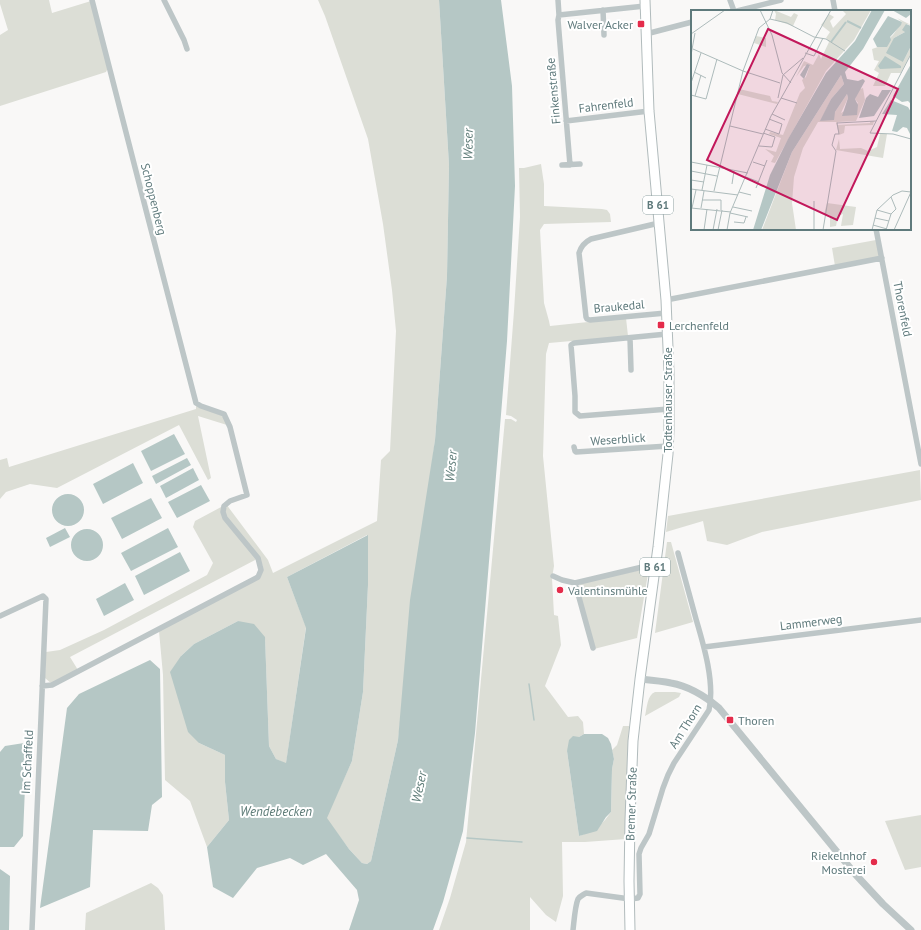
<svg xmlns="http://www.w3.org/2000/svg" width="921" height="930" font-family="'PT Sans',sans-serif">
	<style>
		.green { fill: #dcded6 }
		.water { fill: #b5c7c5 }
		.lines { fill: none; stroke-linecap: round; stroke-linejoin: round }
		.stream { stroke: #b5c7c5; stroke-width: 1.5 }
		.primary-casing { stroke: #b1bbbc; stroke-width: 11 }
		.minor { stroke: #bdc6c7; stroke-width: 5.5 }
		.tertiary { stroke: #bdc6c7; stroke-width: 7 }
		.primary { stroke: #fff; stroke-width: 9 }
		.poi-dot { fill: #e42c4b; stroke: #fff; stroke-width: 1.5 }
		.labels { text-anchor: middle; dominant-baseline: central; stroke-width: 4; stroke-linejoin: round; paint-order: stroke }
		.shield { fill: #fff; stroke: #8fa2a3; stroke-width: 1 }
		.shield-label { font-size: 11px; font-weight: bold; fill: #5f7a7c }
		.poi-label { font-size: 12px; fill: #5f7a7c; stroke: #fff; text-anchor: start }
		.street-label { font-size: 12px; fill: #5f7a7c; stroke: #fff }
		.water-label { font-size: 13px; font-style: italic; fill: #5e7c78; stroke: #fff }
		.inset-river { fill: none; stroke: #b5c7c5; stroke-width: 2 }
		.inset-road { fill: none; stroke: #adbbbb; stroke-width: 1 }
		.view { fill: #c2185b; fill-opacity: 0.15; stroke: #c2185b; stroke-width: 2 }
		.inset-edge { fill: none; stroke: #5f7a7c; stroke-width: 2 }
	</style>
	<rect width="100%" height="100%" fill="#f9f8f7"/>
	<path class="green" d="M0,0H49L52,13L91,1L108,68L106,72L0,106V35L8,30L0,4Z
		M318,0H439L449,165L447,276L435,440L398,740L371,861L367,864L362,863L349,849L326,818L352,761L363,692L368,585L367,535L287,577L306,627L286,764L276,759L269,746L265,638L238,621L194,644L181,656L199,743L225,755V782L229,820L207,847L190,801L165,780L163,675L159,631L260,578C263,569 264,566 259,558L226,518L224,512L227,505L229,508L268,560L273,573L377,521L381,460L390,451L396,331L392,290L383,224L368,139L325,16Z
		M541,164L544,184V206L602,209L607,210L610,214L611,222L544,224L540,230L544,303L549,321L550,326L626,318L628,336L549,343L546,354L543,456L554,566L552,578L554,615L558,616L561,645L545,686L568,717L578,716L583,722L584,734L579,737L567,751L579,836C586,834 600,826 605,820C607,817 609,815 611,812L612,769L614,759L612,750L617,745L623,726H629L626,839L585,842H562L563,896L556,922L546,915L530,897V930H439L450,898L466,842L505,419H511L516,422L517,420L511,416L506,415L514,311L520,217L519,168H524Z
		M876,240L880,257L835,266L832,248Z
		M196,406L223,415L227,425L198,416L211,478L208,480L179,425L57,488L30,484L6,492L0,499V460L7,458L9,467L196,409Z
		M920,470L921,500L762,532L727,545L707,541L703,521L666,532L668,516Z
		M223,506L222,513L257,559L70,657L78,670L52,684L45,678L46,652L60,650L104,630L207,575L213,563L193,527L195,521Z
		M667,542H671L693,622L655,633Z
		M649,568L637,638L594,649L578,588L581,583Z
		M655,692H675L681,693L679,697L645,716C647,708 647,695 655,692Z
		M921,815V867L905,870L885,821Z
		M151,883L158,888L163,895L165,930H85L86,913Z"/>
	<path class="water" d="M439,0H501L512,86L515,186L507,341L475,733L463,831L443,902L433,930H349L359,900L357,890L326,854L303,865L290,858L257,868L233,898L213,887L207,847L229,820L225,782V755L199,743L188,732L170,672L181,656L194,644L238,621L254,624L265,637L269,746L276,759L286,763L306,628L287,577L368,535V585L363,692L352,761L327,818L349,849L362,863L367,864L371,861L398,740L410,600L435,440L447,276L449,165Z
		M174,434L185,454L151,471L141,451Z
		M187,458L191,465L156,484L152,476Z
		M133,463L143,483L103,504L93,484Z
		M193,468L199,480L166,498L160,486Z
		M201,485L210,501L177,518L168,502Z
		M52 510a16 16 0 1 1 32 0a16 16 0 1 1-32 0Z
		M151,498L162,518L122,539L111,518Z
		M65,528L70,537L50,547L46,538Z
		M168,528L178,547L131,571L121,553Z
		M71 545a16 16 0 1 1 32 0a16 16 0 1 1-32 0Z
		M180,552L190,571L144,595L135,576Z
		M125,583L134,600L104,616L96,599Z
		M150,660L160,669L162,797L152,805L148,831L93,830L90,887L40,908L67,708L79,694Z
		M584,734H602L608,738L611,744L614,759L612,769L611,812L606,817L597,831L579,836L567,751L569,740L573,736L579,737Z
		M24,743C26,753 30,771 23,779L25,787L23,836L14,847H0V752L5,746Z
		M0,869L10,876L9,930H0Z"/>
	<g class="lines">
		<path class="stream" d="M529,684L534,720
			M467,838L522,842"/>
		<g class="primary-casing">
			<path id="primary" d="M630,930L629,881L630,820L633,741L640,679L658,547L668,454L669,430V372L666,300L649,111L645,0"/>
		</g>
		<path class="minor" d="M164,0L184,40L187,49
			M558,0L559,15L558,20L570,165
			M730,0L734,11
			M833,0L835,11
			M603,10L604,35
			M737,11L781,0
			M559,15L645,6
			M646,34L692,22
			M566,121L649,111
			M562,165L580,164
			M659,223L591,239C585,242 581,246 579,253L586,317L587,319L590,320L666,313
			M876,229L921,464
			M666,300L882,258
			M667,334L574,343L571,345L575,396V412L580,416L669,409
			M630,338L631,370
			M574,447L575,451L576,452L668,446
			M553,576L562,580L575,583L655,564
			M575,583L593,648
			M0,616L43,596L46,599L32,930
			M704,647L921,620
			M42,686L52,685L258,577L261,570L258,558L225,518L223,512L224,506L230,501L247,495L230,427L224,414L201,406L196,403L147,214L92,0
			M573,930C574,922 575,906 578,899C580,896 583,895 586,893L630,899L638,898L640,894L639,854L641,848L649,834L663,788L668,775L674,763L709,710C715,683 704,646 696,619C690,597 684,575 678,553"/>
		<path class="tertiary" d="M640,679C650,680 661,681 671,683C688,686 706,697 719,708L856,875L883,904L911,930"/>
		<use href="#primary" class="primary"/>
	</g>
	<g class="poi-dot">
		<rect x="637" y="20" width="8" height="8" rx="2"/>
		<rect x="657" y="321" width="8" height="8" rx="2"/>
		<circle cx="560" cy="590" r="4"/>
		<rect x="726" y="716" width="8" height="8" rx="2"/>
		<circle cx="874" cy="862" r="4"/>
	</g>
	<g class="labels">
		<g class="shield">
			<rect x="643" y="196" width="30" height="18" rx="3"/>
			<rect x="640" y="558" width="30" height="18" rx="3"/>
		</g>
		<g class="shield-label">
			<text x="658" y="205">B 61</text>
			<text x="655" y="567">B 61</text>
		</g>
		<g class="poi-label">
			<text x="633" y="24" text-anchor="end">Walver Acker</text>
			<text x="669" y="325">Lerchenfeld</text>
			<text x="568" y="590">Valentinsmühle</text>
			<text x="738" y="720">Thoren</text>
			<text x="866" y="855" text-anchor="end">Riekelnhof<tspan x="866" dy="14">Mosterei</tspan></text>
		</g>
		<g class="street-label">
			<text transform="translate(553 91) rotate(-95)">Finkenstraße</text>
			<text transform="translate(606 105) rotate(-7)">Fahrenfeld</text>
			<text transform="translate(154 199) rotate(76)">Schoppenberg</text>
			<text transform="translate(619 306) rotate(-5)">Braukedal</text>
			<text transform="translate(903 309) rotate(79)">Thorenfeld</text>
			<text transform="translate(667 400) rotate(-90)">Todtenhauser Straße</text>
			<text transform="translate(618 439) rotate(-4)">Weserblick</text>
			<text transform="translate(811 622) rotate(-7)">Lammerweg</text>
			<text transform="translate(685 726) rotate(-58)">Am Thorn</text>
			<text transform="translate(27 762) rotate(-87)">Im Schaffeld</text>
			<text transform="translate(631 804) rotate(-88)">Bremer Straße</text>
		</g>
		<g class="water-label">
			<text transform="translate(468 144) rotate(-89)">Weser</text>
			<text transform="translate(451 466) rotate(-85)">Weser</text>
			<text transform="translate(419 787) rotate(-78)">Weser</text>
			<text x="276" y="811">Wendebecken</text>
		</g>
	</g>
	<g transform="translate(691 10)">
		<rect width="220" height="220" fill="#f9f8f7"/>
		<path d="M83,0L100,7L103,3L107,5L102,16L84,10L85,4ZM151,0H180L163,30L135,61L84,153L80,152L83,146L74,139L85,142L90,128L78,124L79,122L92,125L109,83L114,78L111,70L115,67L119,55L113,56L105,67L113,51L122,55L128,44L130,49L138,32L135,28L139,22L130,15L138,4L143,7L139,11L142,18L155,4ZM206,8L220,15L215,14L214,22L203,28L212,52L220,36V43L210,63H200L194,76H182L188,63L183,60L188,51L183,50L181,39L190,36L202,25L211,12ZM65,26L75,28V37L63,33ZM150,65L153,74L140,89L130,111L144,102L156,84L157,88L150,103L167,93L164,89L167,80L172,78L174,90L165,111L147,112L146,115L179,113V111H183L182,115L154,116L153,123L148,125L145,112H127L112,138L103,167L101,193L105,220H71L101,142ZM48,79L79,86L81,91L87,92L86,94L47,84ZM189,124H196L192,148L145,140L148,129L149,139L170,138L177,141L186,137ZM136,193L165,197L162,215L150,216L152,204L147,206L145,216L139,217V205L133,204Z" fill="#dcded6"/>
		<path d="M181,0H194L172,39L154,62L156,69L167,71L172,69L174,71L164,89L167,95L166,105L151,106L157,88L156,84L144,102L143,110L129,111L140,89L153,74L150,65L101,142L70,220H62L79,165L97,129L135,63L164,31ZM201,0H220V4L215,8ZM197,6L211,12L210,15L199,27L200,30L196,37H186L182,29ZM215,14L220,16V36L212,52L195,43L203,28L214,22L211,20ZM194,46L210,56V58L189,59L187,56ZM116,54L119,55L113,69L109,65ZM220,54V94L217,91L211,92L202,86ZM191,80H200L183,106L168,108L175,88L179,84L187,87ZM200,90L217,97L220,102V126L216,118L212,117L206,122L201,121L206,105L191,104Z" fill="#b5c7c5"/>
		<path class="inset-river" d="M156,11L170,18M140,32L155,12"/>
		<path class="inset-road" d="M69,0L81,25L91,63L100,73M79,9L96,13L123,27L135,29L154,41M0,24L34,0M2,39L52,61L89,73M114,43L123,46L132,28M220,44L179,123L202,124L220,129M0,45L4,23M3,62L15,68M0,73L10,43M0,85L15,89L26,49M4,86L10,65M87,88L92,65L112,48M90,88L106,93M81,104L94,110M39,116L72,124M74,119L88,124L91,114L78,109M68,136L81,137L84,127L72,123M0,152L57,163M62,152L74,156M0,161L26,166M55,167L68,172M0,170L13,172M41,174L43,161M65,178L76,150M0,179L47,185M11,180L16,155M23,181L52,61L68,18L79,9L82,0M48,182L60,185M200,187L205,199L200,204M11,190H30V200M123,191V220M42,197L61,201M0,198L40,202M1,198L5,180M10,198L13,181M186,200L200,204M39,203L57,207M184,208L198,211M43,212L53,213L55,207M182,215L196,219M13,220L16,199M22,220L26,199M27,220L31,200M36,220L39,203L80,106L140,0M132,220L145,141L141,135L144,124H148L146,113L185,111M181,220L186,200L202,185L211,181L220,182L203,220M195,220L200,204"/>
		<path class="view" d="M77,19L207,79L146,210L16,150Z"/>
		<rect width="220" height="220" class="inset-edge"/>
	</g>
</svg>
